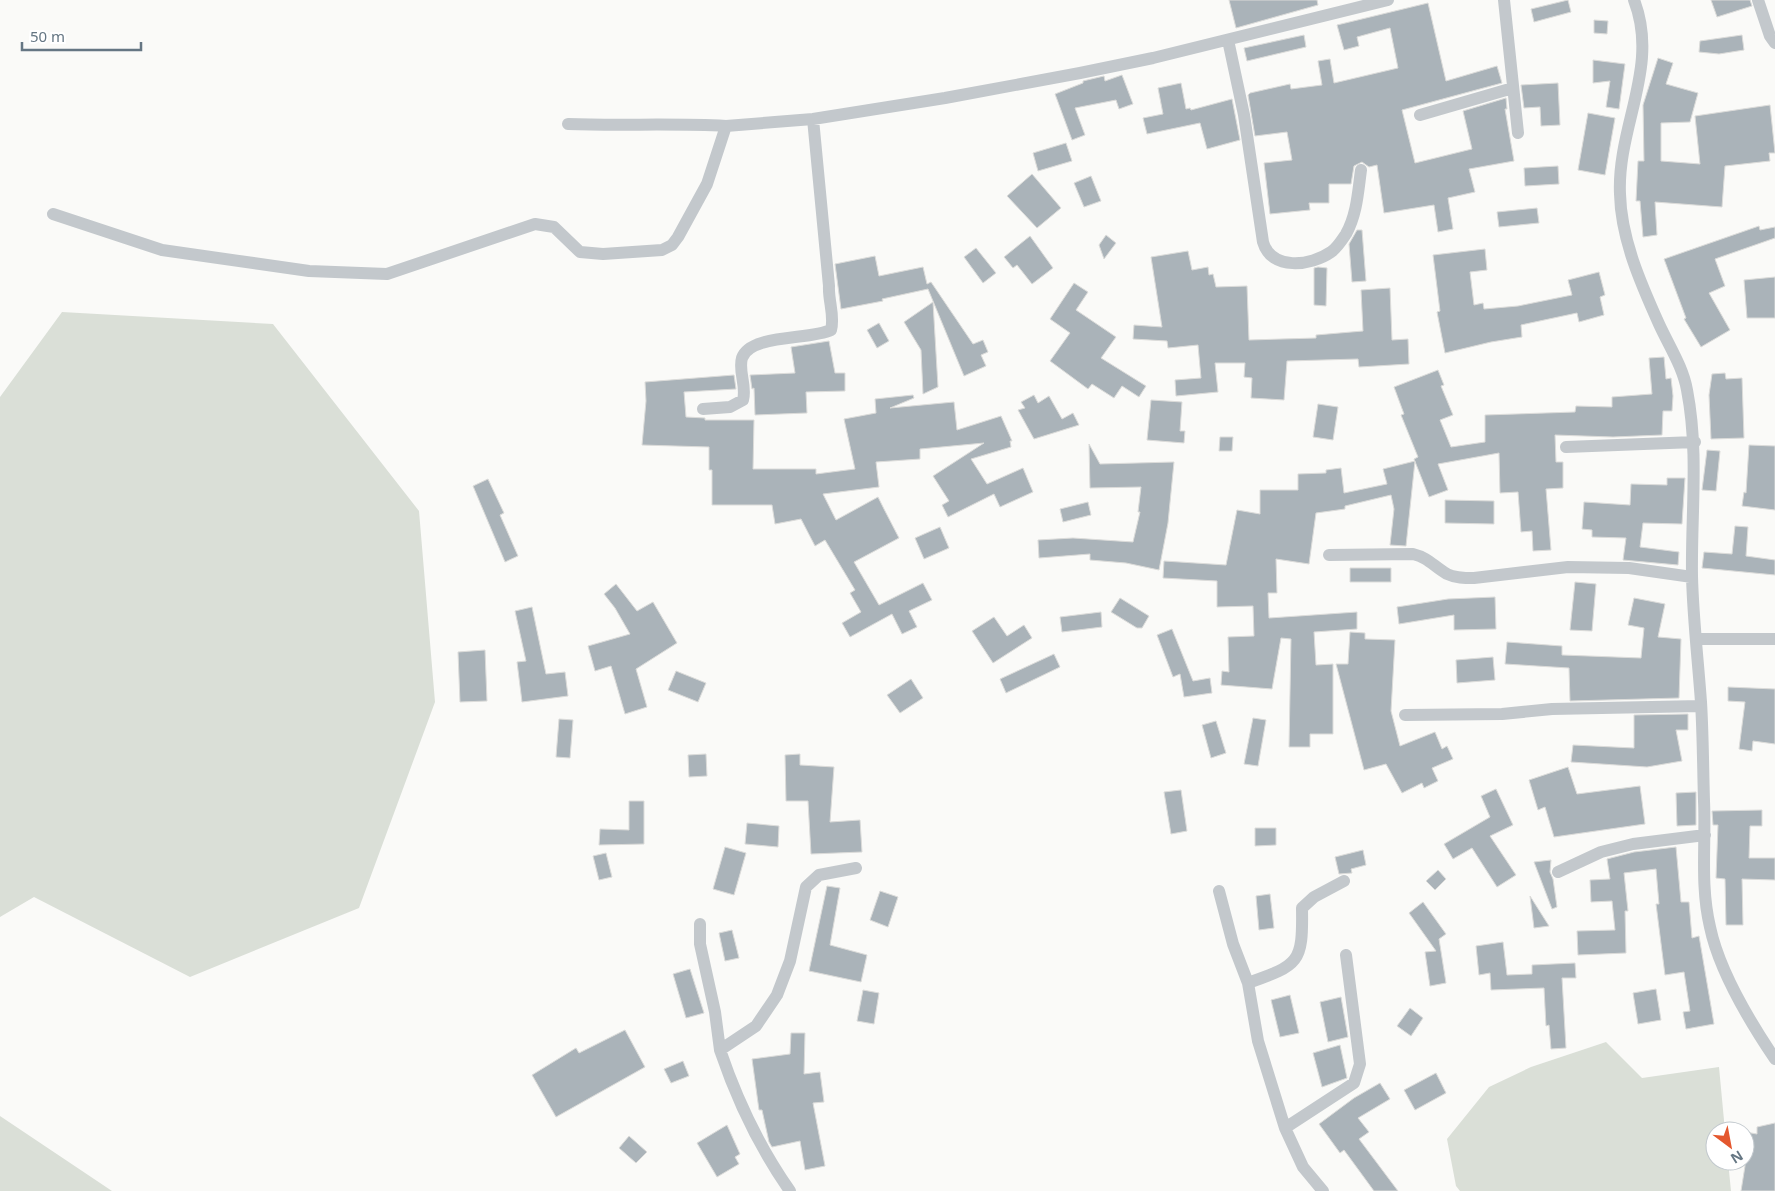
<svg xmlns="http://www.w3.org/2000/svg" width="1775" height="1191" font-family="'Noto Sans',sans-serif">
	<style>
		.green { fill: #dadfd7 }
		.building { fill: #aab3b9; stroke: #dcdcda }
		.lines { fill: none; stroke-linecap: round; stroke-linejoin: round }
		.street { stroke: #c3c8cc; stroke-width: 12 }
	</style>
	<rect width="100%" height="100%" fill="#fafaf8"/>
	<path class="green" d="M62,312L273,324L419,511L435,702L359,908L190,977L34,897L0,917V397Z
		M1606,1042L1642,1078L1719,1067L1725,1131H1715V1161H1728L1731,1191H1460L1456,1186L1447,1139L1489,1087L1531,1067Z
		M0,1116L112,1191H0Z"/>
	<path class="building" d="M1229,0H1317L1318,5L1236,28Z
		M1568,0L1571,12L1534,22L1531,9Z
		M1711,0H1750L1752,6L1717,17Z
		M1428,3L1446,81L1497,66L1502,83L1402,110L1415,163L1472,149L1463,111L1506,98L1507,109H1505L1514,161L1469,169L1475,192L1448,198L1453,229L1438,232L1434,205L1384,213L1377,165L1369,167L1362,162L1354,166L1351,184H1329V203H1309L1310,210L1270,214L1264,163L1292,160L1287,132L1255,136L1248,95L1250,93L1290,84L1291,89L1322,85L1318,61L1330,59L1334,83L1398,68L1390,28L1357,37L1359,46L1344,50L1337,25Z
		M1594,20L1608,21L1607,34L1594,33Z
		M1304,35L1306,47L1247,61L1244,48Z
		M1742,35L1744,50L1719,54L1699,52L1700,41Z
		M1658,58L1673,63L1666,84L1698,93L1690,122L1661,123V161L1700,164L1695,116L1770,105L1775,153H1769L1770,161L1725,166L1722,207L1655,202L1657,235L1643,237L1640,201H1636L1638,161H1644L1643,105Z
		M1593,60L1625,64L1619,109L1606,107L1610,81L1593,83Z
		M1122,75L1133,104L1119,109L1116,100L1075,108L1085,135L1072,140L1055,94L1083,83V81L1104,76L1105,81Z
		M1181,83L1186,109L1190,108L1191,110L1232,99L1240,140L1207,149L1200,123L1147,134L1143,118L1163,114L1158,88Z
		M1558,83L1560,125L1541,126L1540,107L1524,108L1521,85Z
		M1588,113L1615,118L1605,175L1578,170Z
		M1066,143L1072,161L1038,171L1033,153Z
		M1558,166L1559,184L1525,186L1524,168Z
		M1032,174L1061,208L1037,228L1007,196Z
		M1091,176L1101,201L1084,207L1074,183Z
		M1537,208L1539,223L1499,227L1497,212Z
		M1759,226L1760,230L1775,227V238L1715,259L1725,286L1709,293L1730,330L1701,347L1684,319L1686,318L1664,259Z
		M1357,230H1362L1366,281L1352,282L1349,244Z
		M1106,235L1116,243L1104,259L1099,245Z
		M1030,236L1053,268L1032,284L1017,265L1013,268L1004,257Z
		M976,248L996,273L983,283L964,257Z
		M1485,249L1487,270L1470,272L1474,305L1483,303L1484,309L1518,306L1572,295L1568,280L1599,272L1605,295L1600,297L1604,315L1579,322L1577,313L1521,325L1522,337L1491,342L1445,353L1437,312L1440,311L1433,255Z
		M1188,251L1192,270L1208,267L1209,275L1213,274L1216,287L1247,286L1249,340L1316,338V335L1363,331L1361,290L1390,288L1392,340L1408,339L1409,364L1359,367L1358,359L1287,361L1284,400L1251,398L1252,378L1244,377L1245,363H1215L1218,392L1176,396L1175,380L1201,378L1198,345L1168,348L1167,341L1133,339L1134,325L1162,327L1151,257Z
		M875,256L879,276L923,267L927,284L931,282L973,344L983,340L988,352L981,355L986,366L964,376L928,289L882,299L883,301L841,309L835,264Z
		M1318,267L1327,268L1326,306L1314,305V268Z
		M1775,277V318H1747L1744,280Z
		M1074,283L1088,292L1076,310L1116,337L1101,358L1146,386L1139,397L1122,386L1114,398L1092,384L1088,389L1050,361L1070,333L1050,319Z
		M933,302L938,387L923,394L921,350L904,322Z
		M879,323L889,341L877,348L867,330Z
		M829,341L835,373H845V391L806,392L807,413L755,415L754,388L752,389L750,375L795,373L791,347Z
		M1664,357L1666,379L1671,378L1673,396L1672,411H1663L1662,435L1613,437L1555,435L1556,462H1563V488L1546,489L1551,550L1533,551L1532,531L1521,532L1518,492L1500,493L1499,453L1438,464L1448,490L1429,497L1414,459L1418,457L1401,415L1404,414L1394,387L1438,370L1444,385L1441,386L1453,415L1440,420L1451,447L1485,442V415L1575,412L1576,406L1612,407V397L1652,394L1649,358Z
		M1725,373L1726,379L1742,378L1744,438L1711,439L1709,395L1712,374Z
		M734,375L736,389L684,392L686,417L705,418V420H754L753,469H816V474L855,469L844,419L876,413L875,399L913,395L914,398L890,408L954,402L957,430L1001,416L1012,441H1010L1011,447L971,459L987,484L1023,468L1033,492L1000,507L994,494L948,517L942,505L949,501L933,476L984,443L920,449V459L876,462L879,487L823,494L836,520L878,497L885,511L899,538L854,562L879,605L923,583L932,600L909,611L917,627L902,634L892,614L850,637L842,623L861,612L850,593L855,590L825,540L815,546L801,519L775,524L772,505H712V470H709V447L642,445L646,401L645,382Z
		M1034,395L1038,403L1049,396L1062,419L1073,413L1079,425L1034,439L1018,410L1025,408L1021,402Z
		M1151,400L1182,402L1180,431H1185L1184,443L1147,440Z
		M1318,404L1338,407L1333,440L1313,437Z
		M1220,437H1233L1232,451H1219Z
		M1089,444L1100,464L1174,462L1168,523L1159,570L1126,563L1090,560V554L1039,558L1038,540L1073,538L1133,542L1140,512H1138L1141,487L1090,488Z
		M1749,445L1775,446V510L1742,506L1744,492L1746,493Z
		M1707,450L1720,451L1716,491L1702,490Z
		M1415,461L1406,546L1390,545L1394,509L1391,495L1345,506V509L1316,513L1309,564L1276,559L1277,593H1268L1269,618L1357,612V629L1314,632L1316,665L1333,664V734H1310V747H1289L1291,639L1281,638L1272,689L1221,685L1222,671L1229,672L1228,637L1254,636L1253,606L1217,607V581L1163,578L1164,561L1226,565L1237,510L1260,514V490H1298V474L1326,473V470L1341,468L1344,493L1387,484L1383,469Z
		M1667,478H1685L1682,524L1643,523L1640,547L1679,552L1678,565L1623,560L1626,538L1592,537V530L1582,529L1584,502L1630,505L1631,484L1667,485Z
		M488,479L504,513L500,515L518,556L505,562L473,486Z
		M1445,500L1494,501V524L1445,523Z
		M1088,502L1091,515L1063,522L1060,509Z
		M1735,526L1748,527L1746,556L1775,560V575L1702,568L1704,552L1732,554Z
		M940,527L949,548L924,559L915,538Z
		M1350,568H1391V582H1350Z
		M1575,582L1596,584L1592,631L1570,630Z
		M616,584L637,611L653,602L677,643L636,669L647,707L625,714L611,666L595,671L588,646L630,634L615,608L604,594Z
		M1495,597L1496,629L1454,630V615L1399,624L1397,607L1448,599Z
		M1120,598L1149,616L1142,628H1137L1111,612Z
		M1634,598L1665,604L1658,637L1681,639L1679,698L1570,701L1569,668L1505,664L1507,642L1562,646V655L1641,658L1644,628L1628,625Z
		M532,607L546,674L565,672L568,696L522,702L517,662L526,661L515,611Z
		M1101,612L1102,627L1062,632L1060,617Z
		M994,617L1007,636L1024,625L1032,638L993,663L972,631Z
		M1172,629L1193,681L1210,678L1212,693L1184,697L1180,674L1173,677L1157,635Z
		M1350,632L1365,633V639L1395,640L1391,711L1400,746L1435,732L1442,749L1447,746L1453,759L1432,768L1438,781L1424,788L1422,783L1402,793L1386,764L1364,770L1336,664H1348Z
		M485,650L487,701L460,702L458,652Z
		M1054,654L1060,667L1006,693L1000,679Z
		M1493,657L1495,680L1457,683L1456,660Z
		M676,671L706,683L698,702L668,690Z
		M911,679L923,698L900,713L887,695Z
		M1728,687L1775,689V744L1753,741L1752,751L1739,749L1745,702L1728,701Z
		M1688,714V730H1676L1682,761L1647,767L1571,762L1573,745L1634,748V715Z
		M1253,718L1266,720L1258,766L1244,764Z
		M559,719L573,720L570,758L556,757Z
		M1216,721L1226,753L1211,758L1202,725Z
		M706,754L707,776L689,777L688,755Z
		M800,754V765L834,767L830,822L860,820L862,852L811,854L808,801H786L785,755Z
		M1568,767L1577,794L1640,786L1645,824L1554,837L1545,807L1538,810L1529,780Z
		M1496,789L1513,825L1490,836L1516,875L1497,887L1472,848L1453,859L1444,844L1490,817L1481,796Z
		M1181,790L1187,831L1171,834L1164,792Z
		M1696,792V825L1677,826L1676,793Z
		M629,801H644V844L599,845L600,829L629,830Z
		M1762,810V826H1750L1749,858H1775V880L1742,879L1743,925H1726L1725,879L1716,878L1718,825H1713L1712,811Z
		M747,823L779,826L778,847L745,844Z
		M1255,828H1276V845L1255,846Z
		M725,847L746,853L734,895L713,889Z
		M1676,847L1681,902H1689L1692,938L1699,936L1714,1024L1686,1029L1683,1012L1690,1011L1684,972L1665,975L1656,904H1659L1656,869L1624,873L1628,911H1625L1626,953L1578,955L1577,931L1615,930L1612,901L1591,902L1590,880L1610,879L1607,859L1634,852Z
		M1363,850L1366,865L1351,869L1352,873L1339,874L1335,857Z
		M606,853L612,877L599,880L593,856Z
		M1551,860L1550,872L1553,879L1557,907L1552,909L1534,862Z
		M1438,870L1446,879L1435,890L1426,881Z
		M827,886L840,888L830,945L867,955L861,982L809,971Z
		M880,891L898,897L888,927L870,920Z
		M1270,894L1274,928L1259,930L1256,896Z
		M1530,896L1549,926L1534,928Z
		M1423,902L1446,934L1439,939L1446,983L1430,986L1425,952L1436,951L1409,913Z
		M732,930L739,958L725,961L719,933Z
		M1503,942L1507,975L1532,974V965L1575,963L1576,978H1562L1566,1048L1551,1049L1549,1025L1546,1026L1544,988L1491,990L1490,973L1479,975L1476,946Z
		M690,969L704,1013L686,1018L673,974Z
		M1656,989L1661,1020L1638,1024L1633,993Z
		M863,990L879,993L874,1024L857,1021Z
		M1290,995L1299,1033L1280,1037L1271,1000Z
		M1341,997L1348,1037L1328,1042L1320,1002Z
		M1410,1008L1423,1018L1411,1036L1397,1026Z
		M625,1030L645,1067L556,1117L532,1075L576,1048L579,1053Z
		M791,1033H805L804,1074L820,1072L824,1102L813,1103L825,1166L805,1170L800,1141L772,1147L769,1142L762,1110H759L752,1059L790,1054Z
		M1340,1045L1347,1078L1322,1087L1313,1053Z
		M683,1061L689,1076L671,1083L664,1069Z
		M1436,1073L1446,1093L1415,1110L1404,1090Z
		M1380,1083L1390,1099L1358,1118L1369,1132L1359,1139L1398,1191H1374L1344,1150L1340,1153L1319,1124L1354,1098Z
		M1775,1123V1191H1741L1745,1166V1132L1757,1134V1127Z
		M727,1125L740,1154L735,1157L739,1164L717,1177L697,1143Z
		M629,1136L647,1152L636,1163L619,1148Z"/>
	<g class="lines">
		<path class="street" d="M1504,0L1518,133
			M1634,0C1660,67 1617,126 1620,194C1621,239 1641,284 1659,324C1669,346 1683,367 1687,390C1699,452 1691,514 1692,576C1693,618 1698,660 1701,702C1703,735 1703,768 1704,801C1706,843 1700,885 1710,927C1719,970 1750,1022 1775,1059
			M1758,0L1770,36L1775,43
			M1228,40L1244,115L1263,242C1271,271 1311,266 1331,252C1337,248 1342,240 1346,234C1357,214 1358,192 1361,170
			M1420,115L1513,88
			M568,124C621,126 673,123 726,126
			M53,214L162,250L309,271L387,274L535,224L554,227L580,252L603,254L662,250L672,245L678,237L707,184L726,126L813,119L945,98L1080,73L1153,58L1388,0
			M703,409L730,407L743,400C747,386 738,371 742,358C750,334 810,340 831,330C835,316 828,300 829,286L813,119
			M1566,447L1695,442
			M1329,555L1413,554C1429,558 1433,566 1447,574C1455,578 1465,578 1474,578L1568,567L1629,568L1692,577
			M1696,639H1775
			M1405,715L1502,714L1552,709L1701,706
			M1558,872L1601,852L1633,844L1705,835
			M1219,891L1233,944L1248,983L1258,1041L1285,1128L1303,1167L1323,1191
			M700,924V944L715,1012L720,1050L756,1026L777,995L790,961L806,887L819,875L856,868
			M1248,983C1299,965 1303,963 1302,908L1314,897L1344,881
			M720,1050C737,1100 759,1147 790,1191
			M1285,1128L1354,1083L1360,1064L1346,955"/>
	</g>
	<g transform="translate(1730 1146) rotate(148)"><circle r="24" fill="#ffffff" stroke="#c1c8cd"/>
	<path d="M0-4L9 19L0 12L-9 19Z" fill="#e4572e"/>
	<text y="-8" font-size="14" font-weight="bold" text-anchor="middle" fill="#657683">N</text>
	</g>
	<path d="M22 42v8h119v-8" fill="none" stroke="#657683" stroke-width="2.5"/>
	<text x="30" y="42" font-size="15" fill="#657683" stroke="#ffffff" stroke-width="4" paint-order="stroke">50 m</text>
</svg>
